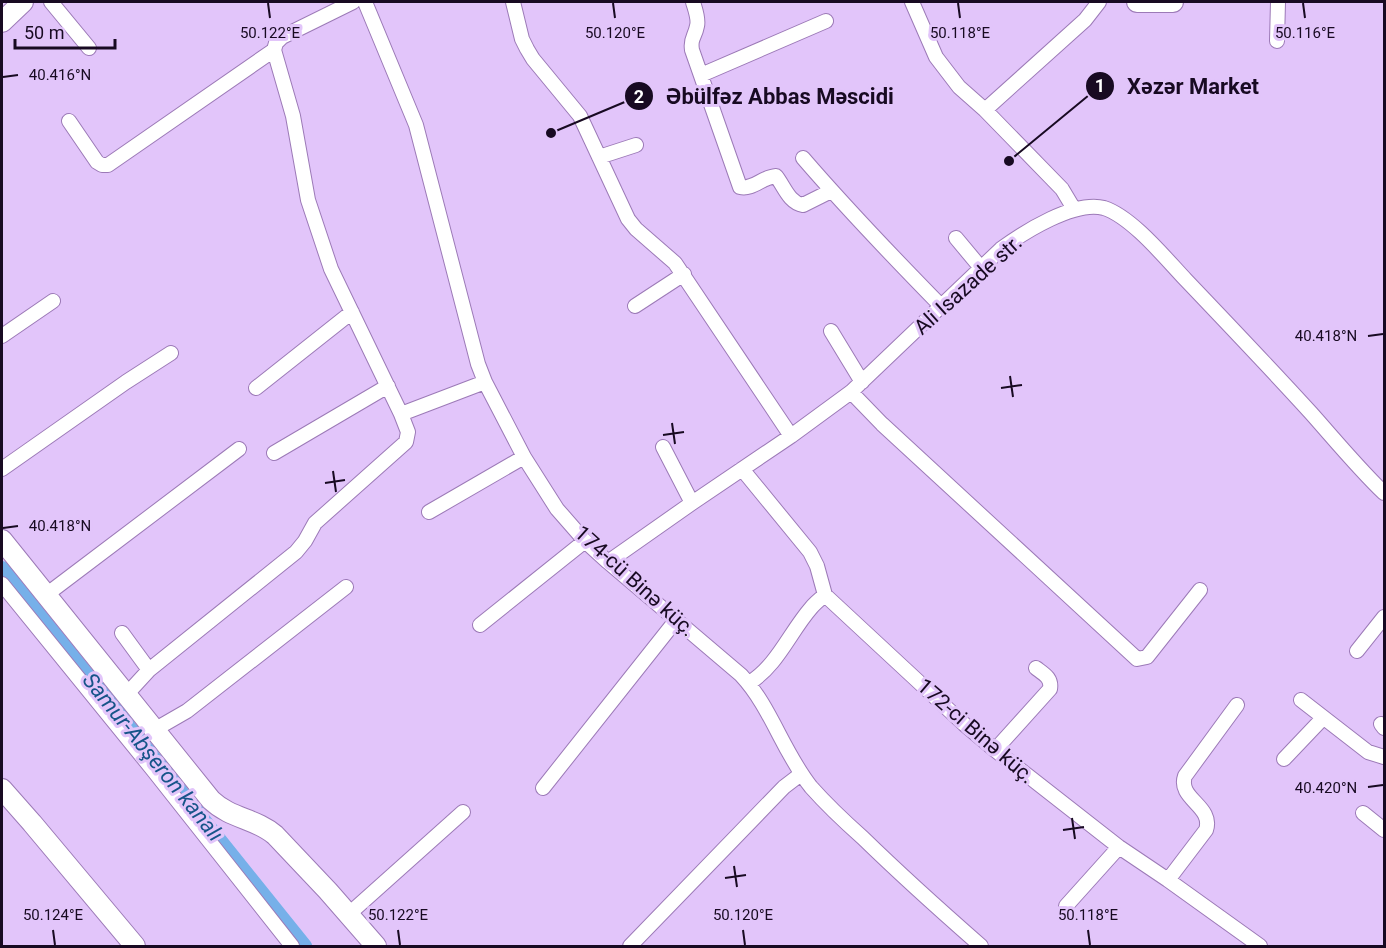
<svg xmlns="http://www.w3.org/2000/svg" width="1386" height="948" font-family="Roboto,sans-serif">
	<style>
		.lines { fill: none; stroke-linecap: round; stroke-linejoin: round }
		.canal { stroke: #76b0e9; stroke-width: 14 }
		.street-casing { stroke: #9c7ab7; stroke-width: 16 }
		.secondary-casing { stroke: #9c7ab7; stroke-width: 22 }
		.street { stroke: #fff; stroke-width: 14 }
		.secondary { stroke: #fff; stroke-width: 20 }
		.ticks { fill: none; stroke: #180a22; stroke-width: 2 }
		.labels { text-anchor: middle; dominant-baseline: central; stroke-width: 6; stroke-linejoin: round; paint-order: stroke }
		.street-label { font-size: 21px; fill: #180a22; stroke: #e2c5fa }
		.water-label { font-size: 22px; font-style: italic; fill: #165489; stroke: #e2c5fa }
		.ticks-label { font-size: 15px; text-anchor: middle; fill: #180a22; stroke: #e2c5fa; stroke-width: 6; stroke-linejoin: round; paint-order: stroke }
		.leader { fill: none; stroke: #180a22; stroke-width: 2 }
		.callout-dot { fill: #180a22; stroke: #e2c5fa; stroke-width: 2 }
		.mark-label { font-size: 18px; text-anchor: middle; font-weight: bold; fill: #fff }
		.callout-label { font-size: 22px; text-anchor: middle; font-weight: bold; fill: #180a22; stroke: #e2c5fa; stroke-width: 6; stroke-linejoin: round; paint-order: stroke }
	</style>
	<rect width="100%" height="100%" fill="#e2c5fa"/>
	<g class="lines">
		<path class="canal" d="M2,568L305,946"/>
		<g class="street-casing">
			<path id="street" d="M51,2L89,48
				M365,2L416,125L478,364L485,382L524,457L557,509L585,541L608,562L741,675C771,707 783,752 811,787C827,805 845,822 863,838C901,875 941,911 981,946
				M513,2L522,39L527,49L533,59L580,116L628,219L636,229L675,263L791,436
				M693,2C695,9 699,19 697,26C695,37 690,38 692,50L740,187C753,190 762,177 776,176C784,186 789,203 803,205L831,191
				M912,2L936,57L959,87L985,110L1062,189L1074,209
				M1277,41L1278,2
				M701,75L826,21
				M985,110L1085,20L1099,2
				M69,121L97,162L102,165H108L274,50
				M599,157L636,145
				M803,158C847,209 894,258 942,307
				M956,238L981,268
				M635,306L684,274
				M831,331L862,382
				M2,336L53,301
				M256,388L352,312
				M851,392L882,424L1137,659L1147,657L1200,590
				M401,414L485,382
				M663,447L692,503
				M274,453L388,386
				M2,469L126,382L171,353
				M742,469L810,552L817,566L825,595L964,724L995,750L1119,847L1168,880L1260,946
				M429,512L524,457
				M608,562L692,503L791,436L851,392L1001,249C1024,232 1075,200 1104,208C1132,217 1166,259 1186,280C1228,324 1270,368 1311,413C1335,440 1358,468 1384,493
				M2,584L153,770L292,946
				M46,595L239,449
				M480,625L585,541
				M122,633L149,670
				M1357,651L1384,617
				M749,683C777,666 790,632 811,608C815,603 820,599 825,595
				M126,695L149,670L296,552L305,541L315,523L406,442L408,432L401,414L331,269L308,200L293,116L274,50L276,43L282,37L353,2
				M1301,700L1368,752L1384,757
				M1381,724L1384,728
				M154,730L187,711L346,587
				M995,750L1050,689C1052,678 1044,674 1036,668
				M1284,759L1323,718
				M543,788L677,619
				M1363,813L1384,830
				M1168,880L1206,830C1214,806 1177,799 1185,776L1237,705
				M1066,906L1119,847
				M349,914L463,812
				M630,946L784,787L801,774"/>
		</g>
		<g class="secondary-casing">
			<path id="secondary" d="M1137,2H1173
				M2,22L23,2
				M2,540L211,800C231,819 255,818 275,835L328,891L376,946
				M2,789L32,823L135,946"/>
		</g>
		<use href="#street" class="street"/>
		<use href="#secondary" class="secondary"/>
	</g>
	<path class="ticks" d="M268,3L270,18M613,3L615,18M958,3L960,18M1303,3L1305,18M3,77L18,75M1368,336L1383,334M1010,376L1013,397M1001,388L1022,385M672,423L675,444M663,435L684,432M333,471L336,492M325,483L345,480M3,528L18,526M1368,787L1383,785M1072,818L1075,839M1063,830L1084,827M734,866L737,887M725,878L746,875M53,930L55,945M398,930L400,945M743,930L745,945M1088,930L1090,945"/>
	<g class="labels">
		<g class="street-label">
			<text transform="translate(968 285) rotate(-42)">Ali Isazade str.</text>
			<text transform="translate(635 581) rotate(42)">174-cü Binə küç.</text>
			<text transform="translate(976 731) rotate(41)">172-ci Binə küç.</text>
		</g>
		<g class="water-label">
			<text transform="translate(153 757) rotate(51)">Samur-Abşeron kanalı</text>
		</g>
	</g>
	<g class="ticks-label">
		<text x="270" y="38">50.122°E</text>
		<text x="615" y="38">50.120°E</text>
		<text x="960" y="38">50.118°E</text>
		<text x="1305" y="38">50.116°E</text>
		<text x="60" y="80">40.416°N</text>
		<text x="1326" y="341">40.418°N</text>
		<text x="60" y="531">40.418°N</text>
		<text x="1326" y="793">40.420°N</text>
		<text x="53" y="920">50.124°E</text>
		<text x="398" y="920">50.122°E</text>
		<text x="743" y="920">50.120°E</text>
		<text x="1088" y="920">50.118°E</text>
	</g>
	<path class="leader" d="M1009 161L1100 86M551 133L639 96"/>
	<g class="callout-dot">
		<circle cx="1009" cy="161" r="6"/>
		<circle cx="551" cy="133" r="6"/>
		<circle cx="1100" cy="86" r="15"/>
		<circle cx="639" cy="96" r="15"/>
	</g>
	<g class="mark-label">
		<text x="1100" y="92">1</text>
		<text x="639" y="103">2</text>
	</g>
	<g class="callout-label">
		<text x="1193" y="94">Xəzər Market</text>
		<text x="780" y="104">Əbülfəz Abbas Məscidi</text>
	</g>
	<rect width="1386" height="948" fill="none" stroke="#180a22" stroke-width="6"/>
	<path d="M15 39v9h100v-9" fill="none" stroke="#180a22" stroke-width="3"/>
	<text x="24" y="39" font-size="18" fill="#180a22" stroke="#e2c5fa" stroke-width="4.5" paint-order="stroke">50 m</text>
</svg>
